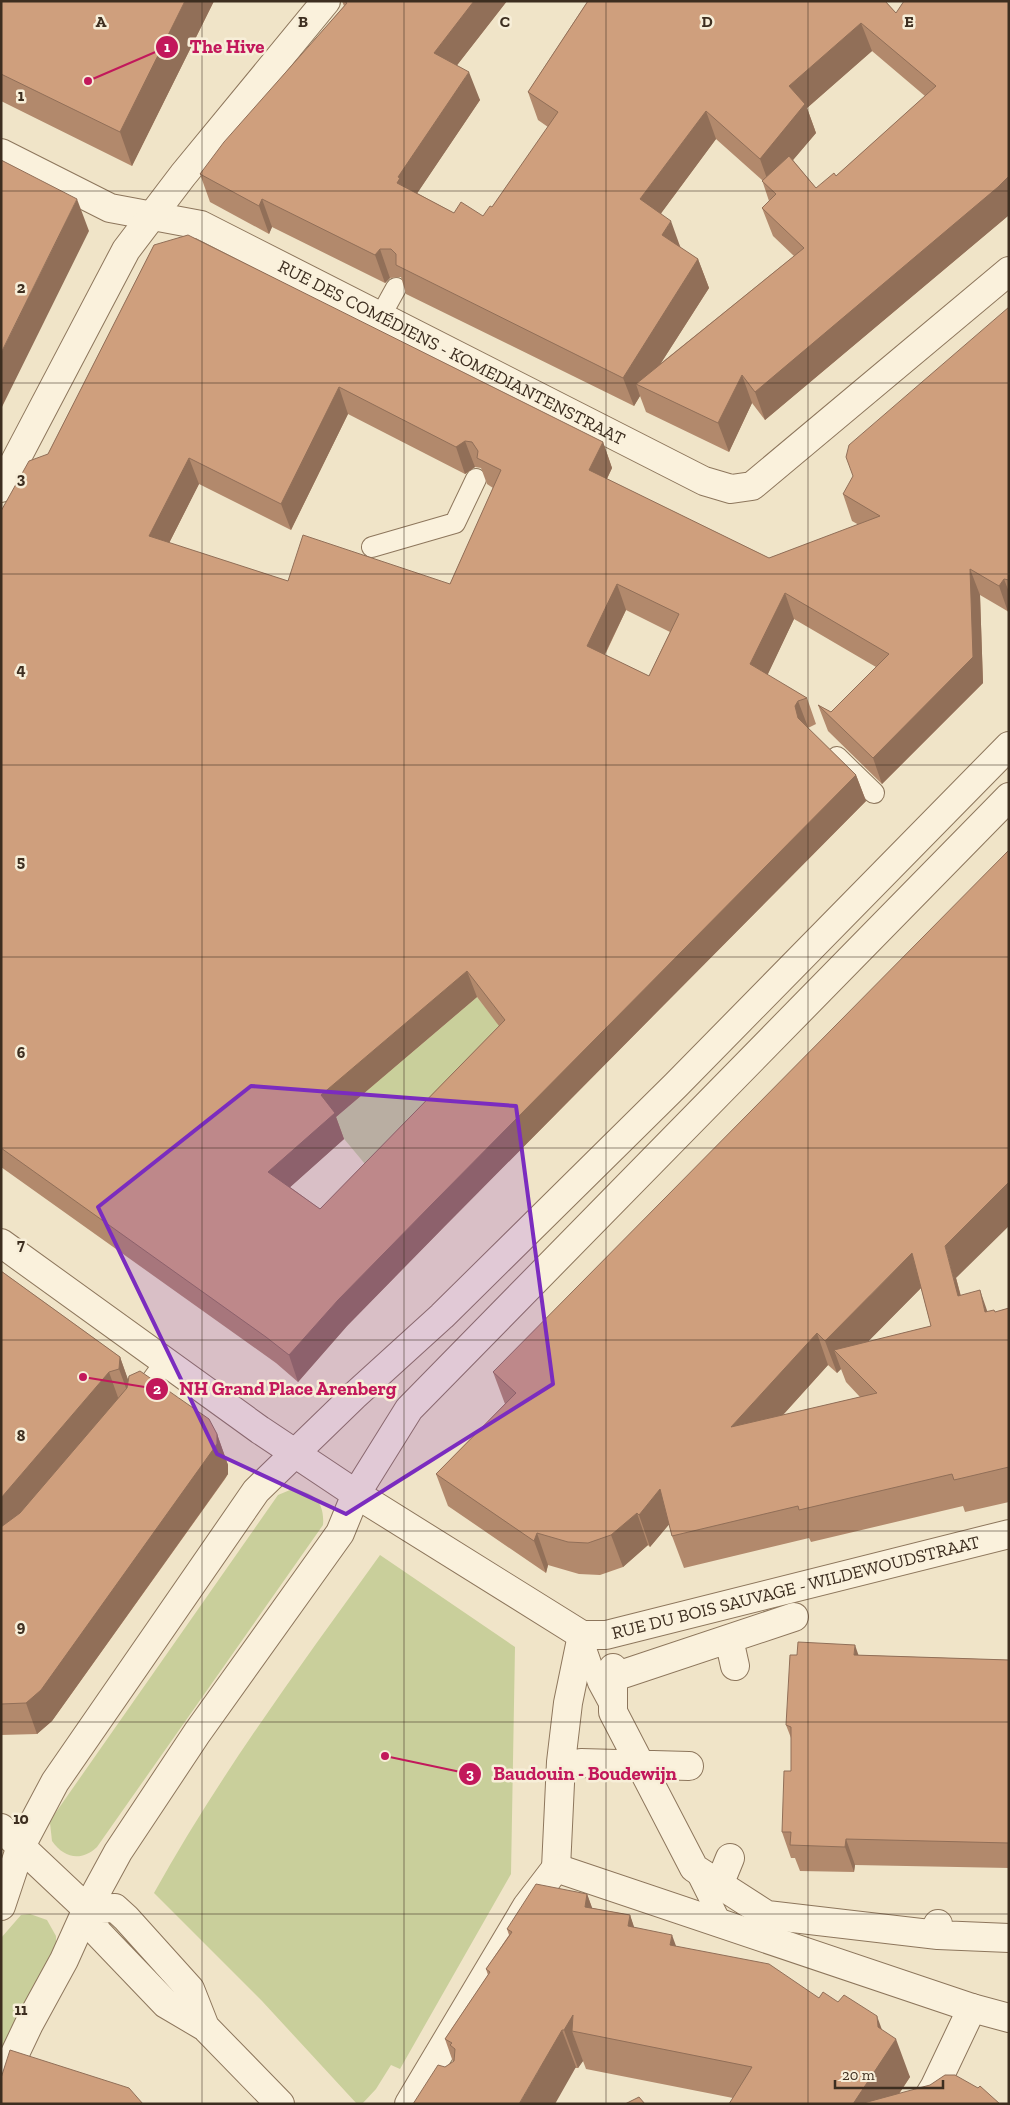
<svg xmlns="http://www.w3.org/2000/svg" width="1010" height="2105" font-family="'Zilla Slab',serif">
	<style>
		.green { fill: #c9cf9b }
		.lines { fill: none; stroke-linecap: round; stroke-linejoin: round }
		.service-casing { stroke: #8d765c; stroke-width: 22 }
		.pedestrian-casing { stroke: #8d765c; stroke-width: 30 }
		.minor-casing { stroke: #8d765c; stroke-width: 30 }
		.tertiary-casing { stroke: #8d765c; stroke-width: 30 }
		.service { stroke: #faf1dc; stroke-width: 20 }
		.pedestrian { stroke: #faf1dc; stroke-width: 28 }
		.minor { stroke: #faf1dc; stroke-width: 28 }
		.tertiary { stroke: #faf1dc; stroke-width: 28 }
		.wall { fill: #b2896c; fill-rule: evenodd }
		.shaded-wall { fill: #916f58 }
		.building { fill: #cf9f7d; stroke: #916f58; fill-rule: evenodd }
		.marked { fill: #7b2cbf; fill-opacity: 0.2; stroke: #7b2cbf; stroke-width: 4; stroke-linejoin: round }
		.grid { fill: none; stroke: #3d2e20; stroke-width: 1; stroke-opacity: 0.55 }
		.labels { text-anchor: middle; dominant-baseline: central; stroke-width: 5; stroke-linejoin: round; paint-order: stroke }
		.street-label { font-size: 18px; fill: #3d2e20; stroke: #f7eed8 }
		.grid-label { font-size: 16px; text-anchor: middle; font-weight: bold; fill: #3d2e20; stroke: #f7eed8; stroke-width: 5; stroke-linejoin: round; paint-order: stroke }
		.leader { fill: none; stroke: #c2185b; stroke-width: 2 }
		.callout-dot { fill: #c2185b; stroke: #f7eed8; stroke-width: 2 }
		.mark-label { font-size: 15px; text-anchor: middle; font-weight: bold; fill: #fff }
		.callout-label { font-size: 19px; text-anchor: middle; font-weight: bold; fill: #c2185b; stroke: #f7eed8; stroke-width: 5; stroke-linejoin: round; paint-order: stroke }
	</style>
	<rect width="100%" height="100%" fill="#f0e4c8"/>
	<path class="green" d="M477,997L515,1046L380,1182L330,1122Z
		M290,1490C313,1490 325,1502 323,1525L97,1847C81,1862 64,1858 52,1841L50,1823L54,1815L278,1495Z
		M380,1555L515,1647L511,1874L400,2069L391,2065L376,2089L362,2104H357L262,2001L154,1893C220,1774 301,1665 380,1555Z
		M30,1914L47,1920L56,1936V1945L1,2058V1938L21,1915Z"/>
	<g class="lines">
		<g class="service-casing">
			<path id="service" d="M380,317L396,288
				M372,547L455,523L476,479
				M837,757L874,793
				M141,1395L166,1361
				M582,1637L598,1683L612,1709
				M694,1868L722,1924"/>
		</g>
		<g class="pedestrian-casing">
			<path id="pedestrian" d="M729,1639L735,1666
				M613,1668V1712L694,1868L767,1915L938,1935
				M614,1677L794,1617
				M581,1763L689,1766
				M556,1868L561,1762L568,1703L582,1635
				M719,1885L730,1858
				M938,1924V1935L1009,1938"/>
		</g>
		<g class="minor-casing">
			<g id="minor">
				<path id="s1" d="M1,153L110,208L201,225L704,481L731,489L752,486L1009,271"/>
				<path d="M1,488L126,250L183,175L326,1"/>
				<path id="s2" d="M356,1494L582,1635H606L1009,1534"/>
				<path d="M1,1906L21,1846"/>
				<path d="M1,2083L29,2024L64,1960L87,1909"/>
				<path d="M409,2104L527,1906L556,1868L972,2008L1009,2018"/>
				<path d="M924,2104L935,2086L972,2008"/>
			</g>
		</g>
		<g class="tertiary-casing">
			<path id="tertiary" d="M1,1243L260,1430L356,1494
				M1,1828L87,1909L97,1932L166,2004L205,2027L280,2104
				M21,1846L55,1782L256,1491L354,1396L442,1316L676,1085L1009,746
				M87,1909L118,1852L197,1733L340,1533L356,1494L409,1409L1009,797
				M87,1909L115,1908L126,1918L190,1989L205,2027"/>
		</g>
		<use href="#service" class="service"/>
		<use href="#pedestrian" class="pedestrian"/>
		<use href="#minor" class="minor"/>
		<use href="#tertiary" class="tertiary"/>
	</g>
	<path class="wall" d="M1,1H214L132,166L1,101Z
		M342,1H507L457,65L480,100L417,193L454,213L483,216L492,207L548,127L538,120L528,92L587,2L585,1H885L896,13L1009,1V215L765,420L752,403L729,452L646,412L640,396L634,406L406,294L401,277L390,278L385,283L272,227L269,234L210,202L200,174L344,6ZM872,51L925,96L836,176L816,188L793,160L816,133L807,108ZM716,139L762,180L769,201L762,208L773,236L794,256L661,363L709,288L698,259L681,248L661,213Z
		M154,245L603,442L612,468L607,479L769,558L859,525L852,521L843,494L1009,307V612L980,595L983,683L882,784L828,731L818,705L831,712L876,667L794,619L767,675L807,698L816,724L808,728L856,775L866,801L442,1229L347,1326L298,1382L276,1363L1,1167V511L48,454ZM348,414L465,474L475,467L481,468L487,484L493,488L450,584L288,581L169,543L199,484L291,530ZM626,610L670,632L649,676L605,655ZM477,997L499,1026L320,1209L290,1187L344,1139L336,1117Z
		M1,1271L120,1357L128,1380L217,1434L228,1465V1474L225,1479L52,1721L37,1734L1,1735Z
		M956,1278L961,1296L987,1312H995L1009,1308V1502L965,1512L963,1506L811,1542L809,1538L684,1568L672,1536L669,1524L650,1547L648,1545L623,1567L600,1575L579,1574L548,1565L546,1573L448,1506L436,1474L505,1404L493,1372ZM921,1288L931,1326L867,1342ZM828,1365L837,1373L841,1369L846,1382L860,1397L783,1415Z
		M858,1655L1009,1660V1868L855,1865L854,1872L800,1871L795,1858H791L782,1832L791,1771V1738L786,1725Z
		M587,1894L592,1908L630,1915L634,1928L676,1947L819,1998L882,2030L910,2077L899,2094L998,2101L733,2098L586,2069L583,2061L578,2068L445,2067L453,2062L445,2039L488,1975L486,1969L509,1935L507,1929Z"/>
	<path class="shaded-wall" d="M185,1H214L132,166L120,132Z
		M474,1H507L444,82L434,53Z
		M861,23L872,51L807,108L816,133L770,187L760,159L789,86Z
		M469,72L480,100L410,204L397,183L398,177Z
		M706,111L716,139L651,227L640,199Z
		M1009,176V215L1008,216L765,420L755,392Z
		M77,199L89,231L1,409V353Z
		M262,199L272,227L269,234L259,206Z
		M671,221L681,249L662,235Z
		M380,249L390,278L385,283L375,255Z
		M698,259L709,288L645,388L636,384L640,396L634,406L623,378Z
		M742,375L752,403L729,452L718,423Z
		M339,387L348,414L291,530L281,504Z
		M465,441L475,467L465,474L456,447Z
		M603,442L612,468L598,497L589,470Z
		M189,458L199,484L159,563L149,536Z
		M970,569L980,595L983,683L882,784L873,758Z
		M1004,579L1009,592L1008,612L999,586Z
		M617,584L626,610L596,672L587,646Z
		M785,593L794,619L760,691L750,664Z
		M798,701L808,727L798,718L795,706Z
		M856,775L866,801L442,1229L347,1326L298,1382L289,1355L338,1300L433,1203Z
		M467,971L477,997L336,1117L344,1139L278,1198L268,1172L321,1095Z
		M1009,1182V1226L956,1278L969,1328L958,1296L945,1246Z
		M912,1253L924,1285L847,1363L834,1350L841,1369L837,1373L825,1341Z
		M980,1290L991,1322L985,1312Z
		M817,1333L828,1365L743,1459L731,1427Z
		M120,1357L131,1388L130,1399L119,1369Z
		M109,1372L120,1403L1,1537V1498Z
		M217,1434L228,1465V1474L52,1721L37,1734L26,1703Z
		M660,1489L672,1521L650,1547L639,1515Z
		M637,1513L648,1545L623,1567L611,1535Z
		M537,1533L548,1565L546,1573L534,1541Z
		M855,1645L864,1671L854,1655Z
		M846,1839L855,1865L854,1872L845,1847Z
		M587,1894L601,1932L585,1907Z
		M630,1915L643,1953L628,1926Z
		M672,1935L686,1973L670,1945Z
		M573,2015L572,2031L583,2061L578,2068L564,2030Z
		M877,2016L889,2049L896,2039L910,2077L892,2104H853L878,2027Z
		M562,2030L576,2067L555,2104H519Z"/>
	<path class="building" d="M1,1H185L120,132L1,74Z
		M344,1H474L434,53L469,72L398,177L400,178L397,183L454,213L461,202L483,216L490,206L492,207L558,112L528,92L588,1H885L896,13L904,1H1009V176L998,187L755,392L742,375L718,423L636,384L804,248L762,208L776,194L762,181L789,156L816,188L834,173L836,176L936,86L861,23L789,86L805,104L760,159L706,111L640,199L671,221L662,235L698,259L623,378L396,265V254L391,249H380L375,255L262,199L259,206L200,174L224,142L347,3Z
		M1,160L77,199L1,353Z
		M188,235L603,442L589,470L769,558L880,516L843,494L853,476L846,457L849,445L1009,307V580L1004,579L999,586L970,569L973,657L873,758L818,705L831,712L889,654L785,593L750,664L807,698L798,701L795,706L798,718L856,775L433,1203L338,1300L289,1355L266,1337L1,1148V511L29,461L48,454L154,245ZM339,387L456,447L465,441L472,442L478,451L477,458L501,470L450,584L303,535L288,581L149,536L189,458L281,504ZM617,584L679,614L649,676L587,646ZM467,971L505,1020L320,1209L268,1172L335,1113L321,1095Z
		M1009,850V1182L945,1246L958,1296L980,1290L985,1312L994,1310L995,1312L1009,1308V1467L954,1480L952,1474L799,1510L798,1506L672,1536L660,1489L639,1515L637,1513L611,1535L588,1543L568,1542L537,1533L534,1541L436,1474L516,1393L493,1372ZM912,1253L931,1326L834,1350L877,1393L731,1427L817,1333L825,1341Z
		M1,1271L120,1357L119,1369L109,1372L1,1498Z
		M140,1371L209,1419L217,1434V1444L41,1690L26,1703L1,1704V1527L20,1513L127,1388L129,1376Z
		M798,1642L855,1645L854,1655L1009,1660V1843L846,1839L845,1847L790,1845L791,1832H782L784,1771H791V1727L786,1725L790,1655H797Z
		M536,1884L587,1894L585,1907L630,1915L628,1926L672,1935L670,1945L769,1964L819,1998L823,1992L838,2002L844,1995L877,2016L878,2027L896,2039L853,2104H729L752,2067L572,2031L573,2015L564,2030H562L519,2104H413L438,2065L445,2067L454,2061L455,2049L450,2045L452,2043L445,2039L490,1972L486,1969L512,1932L507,1929Z
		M10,2050L129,2088L143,2104H1V2078Z
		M945,2075H955L978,2088L980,2086L1000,2104H860L930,2085Z
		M639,2097L645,2104H625Z"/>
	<path class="marked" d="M251,1086L516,1106L553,1384L346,1514L217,1454L98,1207Z"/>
	<path class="grid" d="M202,1V2104M404,1V2104M606,1V2104M808,1V2104M1,191H1009M1,383H1009M1,574H1009M1,765H1009M1,957H1009M1,1148H1009M1,1340H1009M1,1531H1009M1,1722H1009M1,1914H1009"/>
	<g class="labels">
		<g class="street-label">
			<text stroke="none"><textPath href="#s1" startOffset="496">RUE DES COMÉDIENS - KOMEDIANTENSTRAAT</textPath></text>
			<text stroke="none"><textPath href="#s2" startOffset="486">RUE DU BOIS SAUVAGE - WILDEWOUDSTRAAT</textPath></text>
		</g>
	</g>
	<g class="grid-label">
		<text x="101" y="27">A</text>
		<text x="303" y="27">B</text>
		<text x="505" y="27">C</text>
		<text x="707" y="27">D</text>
		<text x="909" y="27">E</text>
		<text x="21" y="101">1</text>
		<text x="21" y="293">2</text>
		<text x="21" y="484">3</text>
		<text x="21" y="675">4</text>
		<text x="21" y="867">5</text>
		<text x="21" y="1058">6</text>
		<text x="21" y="1250">7</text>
		<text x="21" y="1441">8</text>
		<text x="21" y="1632">9</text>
		<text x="21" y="1824">10</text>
		<text x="21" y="2015">11</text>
	</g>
	<path class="leader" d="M88 81L167 47M83 1377L157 1389M385 1756L470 1774"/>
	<g class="callout-dot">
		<circle cx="88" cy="81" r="5"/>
		<circle cx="83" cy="1377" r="5"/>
		<circle cx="385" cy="1756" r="5"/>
		<circle cx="167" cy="47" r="12"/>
		<circle cx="157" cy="1389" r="12"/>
		<circle cx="470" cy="1774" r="12"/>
	</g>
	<g class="mark-label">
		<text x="167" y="52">1</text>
		<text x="157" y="1394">2</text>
		<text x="470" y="1779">3</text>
	</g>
	<g class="callout-label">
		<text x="227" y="53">The Hive</text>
		<text x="288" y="1395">NH Grand Place Arenberg</text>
		<text x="585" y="1780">Baudouin - Boudewijn</text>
	</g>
	<rect width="1010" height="2105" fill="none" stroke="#3d2e20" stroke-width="5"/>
	<path d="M835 2080v8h108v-8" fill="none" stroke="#3d2e20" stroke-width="2.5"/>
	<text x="842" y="2080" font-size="15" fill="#3d2e20" stroke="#f7eed8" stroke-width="4" paint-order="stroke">20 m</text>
</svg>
